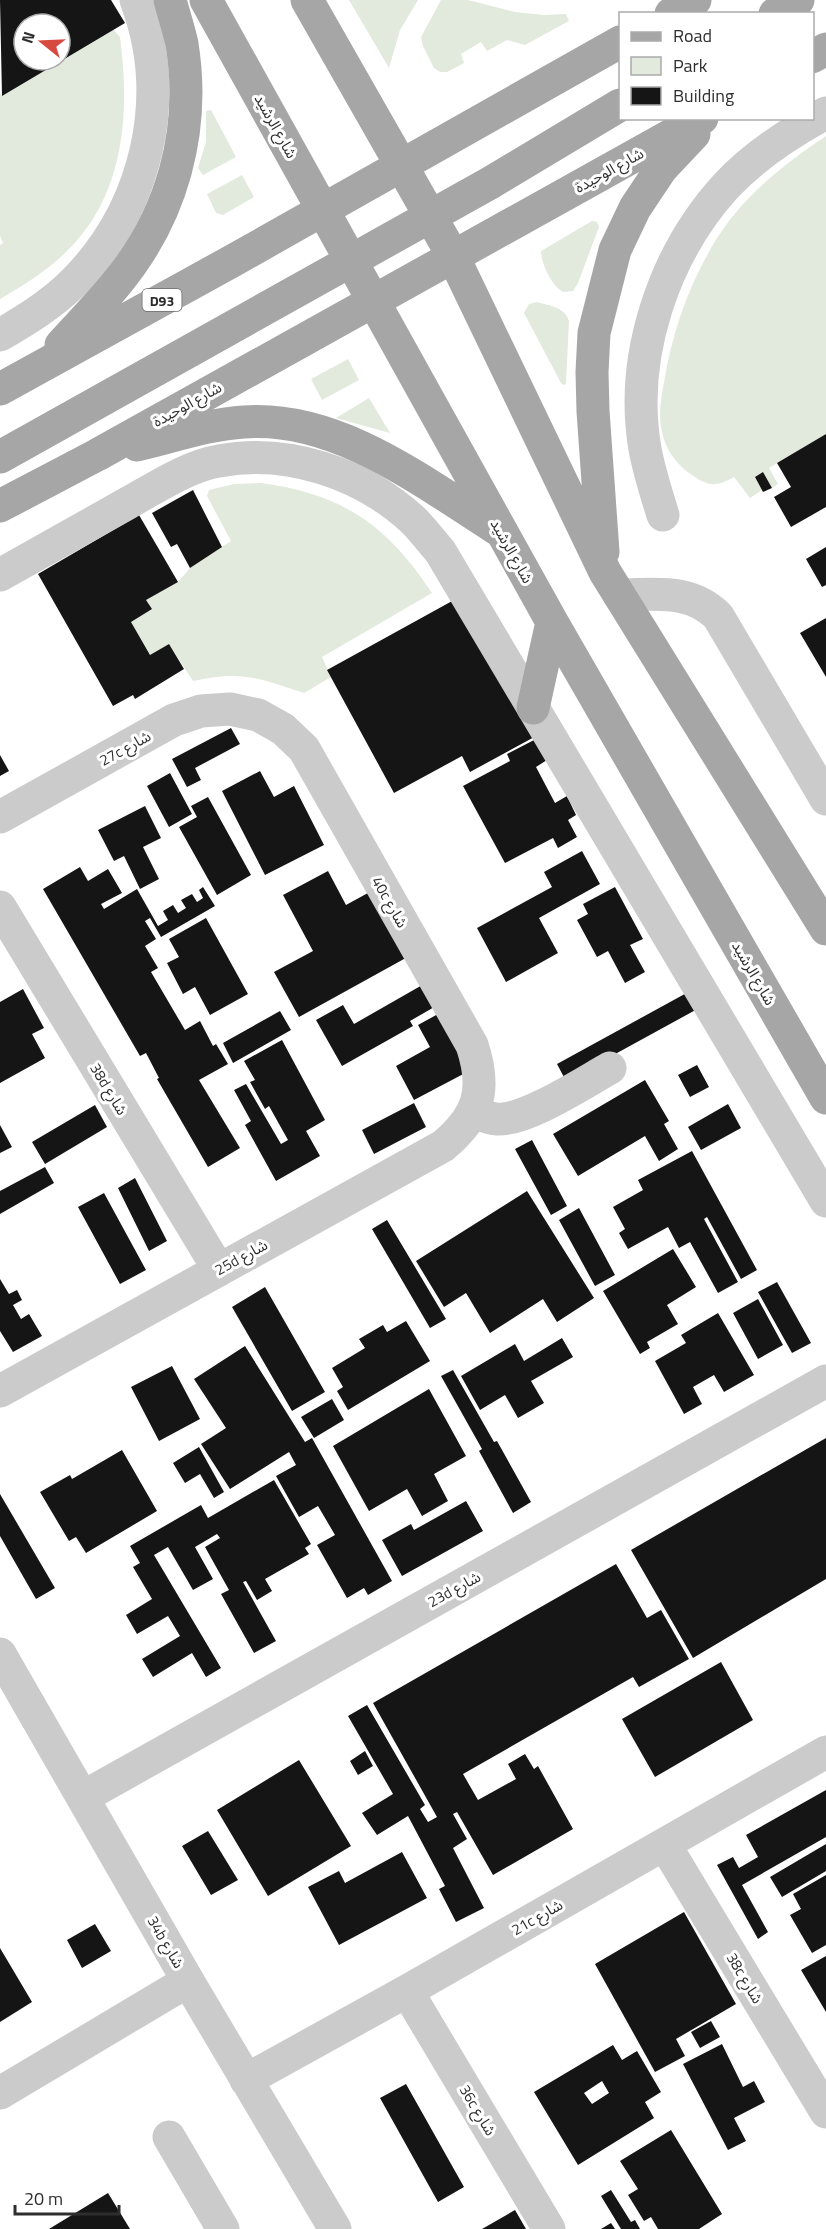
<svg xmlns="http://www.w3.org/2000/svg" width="826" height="2229" font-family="'Titillium Web','Noto Sans Arabic',sans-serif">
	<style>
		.green { fill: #e2eadd }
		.building { fill: #151515; fill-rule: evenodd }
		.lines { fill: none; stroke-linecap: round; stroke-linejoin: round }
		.minor { stroke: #cbcbcb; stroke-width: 33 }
		.major { stroke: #a6a6a6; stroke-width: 33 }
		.labels { text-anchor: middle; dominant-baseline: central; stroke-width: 6; stroke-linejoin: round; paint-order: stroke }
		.shield { fill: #fff; stroke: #6d6d6d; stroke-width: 1.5 }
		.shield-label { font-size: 14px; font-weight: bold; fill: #2e2e2e }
		.street-label { font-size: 15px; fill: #2e2e2e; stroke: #fff }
	</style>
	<rect width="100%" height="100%" fill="#fff"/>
	<path class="green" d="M349,0H418L400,30L389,68Z
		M441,0H468L515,12L544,15L566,14L569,21L525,45L507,40L487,51L481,42L461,54L464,63L447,72H440L434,68L423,46L421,37Z
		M113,29L120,37C130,112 125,195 67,251C47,271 24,285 0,299V245L3,243L0,236V93L2,96Z
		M211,110L236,157L203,175L198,168L206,142V111Z
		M826,136V434L769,468L778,484L772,488L763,472L755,477L762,490L750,498L734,477C715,488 707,486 689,473C676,464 665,448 662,432C658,416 661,398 664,382C672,335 686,292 710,250C738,200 780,167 826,136Z
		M242,175L254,197L223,215L216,213L207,194Z
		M592,221L597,222L599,227L578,283L573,291L563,292C552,286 541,264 541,251Z
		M537,302C550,306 565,307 569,321L566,384L564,385L561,383L524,313L529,304Z
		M348,359L359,380L322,400L311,379Z
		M369,398L390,433L336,418Z
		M261,483C343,494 387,525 432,593L322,657L331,677L304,693C258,678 242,670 193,681L169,644L150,655L131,622L151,609L146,600L178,582L190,568L231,541L207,496L209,490L234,484Z"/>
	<path class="building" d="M0,0H111L125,23L2,96ZM24,24H60V60H24Z
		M826,434V507L791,527L774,497L791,487L777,463Z
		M763,472L772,488L763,492L755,477Z
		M193,490L222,547L190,568L177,544L171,547L152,513Z
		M139,515L178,582L146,600L152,609L131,622L150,655L169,644L184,669L135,699L133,695L113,706L38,574Z
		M826,547V585L822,587L806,559Z
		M463,595L538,735L470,772L462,756L394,793L327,670Z
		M826,618V677L800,633Z
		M231,728L240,744L195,768L201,780L187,787L172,759Z
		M536,739L547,760L536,767L555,803L567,796L576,815L568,820L577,837L558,848L553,838L505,863L463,786L510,761L507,754Z
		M0,755L9,771L0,776Z
		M260,771L274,797L294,786L324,845L265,875L222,791Z
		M170,773L192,814L169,827L147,786Z
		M208,797L251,875L217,895L179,827L197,817L191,806Z
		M145,806L161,838L143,847L159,879L140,889L124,856L114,861L98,830Z
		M582,851L600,884L539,918L558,953L506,982L477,928L552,887L544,872Z
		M80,867L88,881L108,869L122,893L101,904L104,909L137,889L158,926L168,920L163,911L173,905L178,913L186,908L181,900L192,894L197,902L203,898L199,890L203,887L215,906L161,937L150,918L145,921L156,939L145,946L158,968L151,972L185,1030L200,1021L213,1046L216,1044L228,1064L199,1080L240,1148L208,1167L157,1079L159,1078L146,1053L140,1056L43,889Z
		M328,871L346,905L377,888L413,954L299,1017L274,972L313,951L283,895Z
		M615,887L643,939L630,945L645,972L625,983L608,951L597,957L577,920L588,914L583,904Z
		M206,918L248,994L210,1015L195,987L183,994L167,963L179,957L169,939Z
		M431,980L443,1002L410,1021L413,1026L342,1066L316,1020L343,1005L354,1024Z
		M23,989L44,1028L32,1034L45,1058L0,1083V1002Z
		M692,990L701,1007L566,1081L557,1064Z
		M280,1011L291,1030L233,1063L223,1043Z
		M438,1014L469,1071L414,1100L396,1066L430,1047L418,1025Z
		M282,1040L325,1120L306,1131L320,1156L276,1181L245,1125L251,1121L234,1090L246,1084L281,1144L288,1140L269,1106L265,1109L250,1082L255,1080L244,1061Z
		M697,1065L709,1087L690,1097L678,1075Z
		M645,1080L669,1121L664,1124L678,1149L659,1161L645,1136L578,1176L553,1134Z
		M414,1103L426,1127L374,1154L362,1130Z
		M728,1104L741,1128L701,1150L688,1127Z
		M95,1105L107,1127L45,1164L32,1142Z
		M0,1125L12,1147L0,1153Z
		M532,1140L567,1206L551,1215L515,1149Z
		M692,1151L757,1270L741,1279L707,1217L704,1219L738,1282L718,1293L690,1242L679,1248L668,1227L628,1249L619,1233L625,1229L613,1207L643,1190L638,1180Z
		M45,1167L54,1183L0,1214V1191Z
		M135,1178L167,1241L149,1251L118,1188Z
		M527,1191L594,1298L557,1322L543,1299L490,1333L466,1293L444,1307L416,1261Z
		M104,1193L146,1270L120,1284L78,1207Z
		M579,1208L615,1275L595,1286L559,1220Z
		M387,1220L446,1319L430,1328L372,1229Z
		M673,1249L696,1287L667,1305L678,1324L647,1342L650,1348L640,1354L603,1291Z
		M0,1279L9,1294L17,1290L22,1300L13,1305L21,1319L29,1314L42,1336L13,1352L0,1331Z
		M777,1282L811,1343L792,1353L758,1292Z
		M265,1287L325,1392L292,1411L232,1307Z
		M758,1299L783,1345L758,1359L733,1313Z
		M718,1313L754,1375L724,1392L714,1375L693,1387L702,1404L684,1414L655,1361L686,1343L681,1335Z
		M406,1321L430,1361L348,1410L337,1391L343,1387L332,1368L365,1348L359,1339L383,1325L387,1332Z
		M562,1338L573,1357L531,1381L544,1403L518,1418L505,1395L480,1410L461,1376L515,1344L524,1361Z
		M245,1346L305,1442L312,1438L392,1581L368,1595L364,1588L347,1598L317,1545L335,1535L318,1506L299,1517L276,1476L296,1465L289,1452L230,1489L201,1444L226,1428L194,1379Z
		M172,1366L200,1419L159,1441L131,1387Z
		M453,1370L494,1442L497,1441L531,1502L513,1513L479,1451L482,1449L441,1376Z
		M429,1389L466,1456L434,1474L448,1501L422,1516L407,1489L369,1511L333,1446Z
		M332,1399L344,1420L314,1438L301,1417Z
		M826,1438V1579L693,1658L631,1550Z
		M199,1447L224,1492L214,1498L200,1474L185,1483L173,1463Z
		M122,1450L157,1511L86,1553L76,1537L69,1541L40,1492L70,1475L72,1479Z
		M274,1480L311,1544L305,1548L309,1554L265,1579L272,1591L257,1600L246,1581L243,1582L276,1641L254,1653L221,1594L229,1590L205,1547L220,1538L217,1534L195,1547L213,1579L193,1590L168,1547L154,1555L221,1668L206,1677L192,1653L153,1677L142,1659L180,1636L168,1616L137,1634L126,1615L152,1599L133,1567L140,1563L130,1546L201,1505L208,1518Z
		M0,1494L55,1588L36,1599L0,1536Z
		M466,1501L483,1531L402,1576L382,1540L411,1524L414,1530Z
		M616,1564L647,1618L661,1610L689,1659L639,1687L633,1677L463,1774L478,1800L516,1779L508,1764L525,1754L534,1769L538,1766L573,1829L493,1875L457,1812L453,1814L467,1839L453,1848L484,1908L456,1922L439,1889L445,1886L408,1816L377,1835L362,1813L393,1794L348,1716L367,1705L425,1805L420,1809L428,1822L437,1817L373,1703Z
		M721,1662L753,1720L655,1777L622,1719Z
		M365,1751L373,1766L358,1775L350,1761Z
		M299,1760L351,1846L268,1896L217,1810Z
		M826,1790V1837L742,1885L768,1932L758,1939L717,1865L733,1857L739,1868L758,1857L746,1835Z
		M208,1831L238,1880L211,1895L182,1846Z
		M826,1844V1871L782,1897L770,1877Z
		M402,1852L427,1898L339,1945L308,1887L339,1871L345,1883Z
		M826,1875V1945L812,1953L790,1915L801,1909L793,1894Z
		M684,1912L736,2004L676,2039L685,2056L655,2072L595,1964Z
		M95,1924L111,1951L82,1968L67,1940Z
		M0,1948L32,2002L0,2022Z
		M826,1956V2012L801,1970Z
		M711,2021L720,2037L700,2048L691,2032Z
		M722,2044L743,2087L754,2081L765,2102L734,2118L746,2141L728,2150L683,2064Z
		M613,2045L622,2060L637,2051L661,2092L645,2102L654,2118L578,2165L534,2092ZM602,2081L609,2093L592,2104L584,2093Z
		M406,2084L464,2187L438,2202L380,2098Z
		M671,2130L722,2214L699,2229H658L651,2217L644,2221L628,2195L638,2189L620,2161Z
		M611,2190L631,2222L635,2220L640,2229H621L601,2196Z
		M108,2193L130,2229H49Z
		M515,2210L526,2229H482Z
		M611,2223L615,2229H601Z"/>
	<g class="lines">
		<path class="minor" d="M0,335C26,320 52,304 74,282C147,208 173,97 136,0
			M663,515C656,493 649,471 645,449C629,356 664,254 726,186C754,156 791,132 826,113
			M0,575C43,551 85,527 128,503C155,488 188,466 219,461C287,448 362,473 413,520C423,530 431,541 440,551L826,1201
			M619,595C656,595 689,588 718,616L826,799
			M0,817L174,720L201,711L230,709L258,715L283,729L304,749L472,1045C487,1090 479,1116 443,1146L0,1391
			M0,907L219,1270
			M473,1112C480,1114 488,1118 496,1119C524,1122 583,1083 610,1068
			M0,1654L188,1981L335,2229
			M83,1797L826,1381
			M665,1845L826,2112
			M407,1991L549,2229
			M246,2080L407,1991L826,1752
			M0,2093L188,1981
			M169,2137L223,2229"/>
		<path class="major" d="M206,0L552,622L826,1098
			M307,0L453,256L605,572L826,929
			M671,14L695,0
			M775,14L798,0
			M812,57L826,49
			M61,345C79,325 99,305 116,284C172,217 196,131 182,44C179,30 174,15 170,0
			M0,389L234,260L620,42
			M137,445C172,437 208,424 244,422C337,415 423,482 497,529
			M0,457L490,183L620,105
			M0,506L97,455L702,118
			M603,552L593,411L592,372L594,333L615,250L635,208L661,169L694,134
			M533,708L552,622"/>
	</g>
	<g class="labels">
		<rect class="shield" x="142.5" y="289" width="39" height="22" rx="4.5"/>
		<g class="shield-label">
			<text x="162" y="300">D93</text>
		</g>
		<g class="street-label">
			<text transform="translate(276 126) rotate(61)">شارع الرشيد</text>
			<text transform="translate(609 170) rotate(-29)">شارع الوحيدة</text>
			<text transform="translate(187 404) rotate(-29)">شارع الوحيدة</text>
			<text transform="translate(512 551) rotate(61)">شارع الرشيد</text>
			<text transform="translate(125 748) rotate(-29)">27c شارع</text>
			<text transform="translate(390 902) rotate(60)">40c شارع</text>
			<text transform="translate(754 973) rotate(60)">شارع الرشيد</text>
			<text transform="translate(109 1089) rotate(59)">38d شارع</text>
			<text transform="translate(241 1257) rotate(-29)">25d شارع</text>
			<text transform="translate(454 1589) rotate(-29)">23d شارع</text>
			<text transform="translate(537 1917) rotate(-30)">21c شارع</text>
			<text transform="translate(166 1942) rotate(60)">34b شارع</text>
			<text transform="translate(745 1978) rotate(59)">38c شارع</text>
			<text transform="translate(478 2110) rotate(59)">36c شارع</text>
		</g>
	</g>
	<rect x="619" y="12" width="195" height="108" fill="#ffffff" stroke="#ababab" stroke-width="1.5"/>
	<rect x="631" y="32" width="30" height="9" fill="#a6a6a6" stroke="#ababab" stroke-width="1.5"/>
	<text x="673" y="42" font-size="18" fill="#2e2e2e">Road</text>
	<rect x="631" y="57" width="30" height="18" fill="#e2eadd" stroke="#ababab" stroke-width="1.5"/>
	<text x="673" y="72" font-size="18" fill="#2e2e2e">Park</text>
	<rect x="631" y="87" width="30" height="18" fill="#151515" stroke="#ababab" stroke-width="1.5"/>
	<text x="673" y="102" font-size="18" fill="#2e2e2e">Building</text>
	<g transform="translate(42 42) rotate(288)"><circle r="28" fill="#ffffff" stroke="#ababab" stroke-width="1.5"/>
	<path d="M0-4.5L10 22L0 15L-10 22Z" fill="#d74a3f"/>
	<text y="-9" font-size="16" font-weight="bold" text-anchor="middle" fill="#2e2e2e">N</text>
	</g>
	<path d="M15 2205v9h104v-9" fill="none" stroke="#2e2e2e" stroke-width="3"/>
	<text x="24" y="2205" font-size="18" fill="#2e2e2e" stroke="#ffffff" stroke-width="4.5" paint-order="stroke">20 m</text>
</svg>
